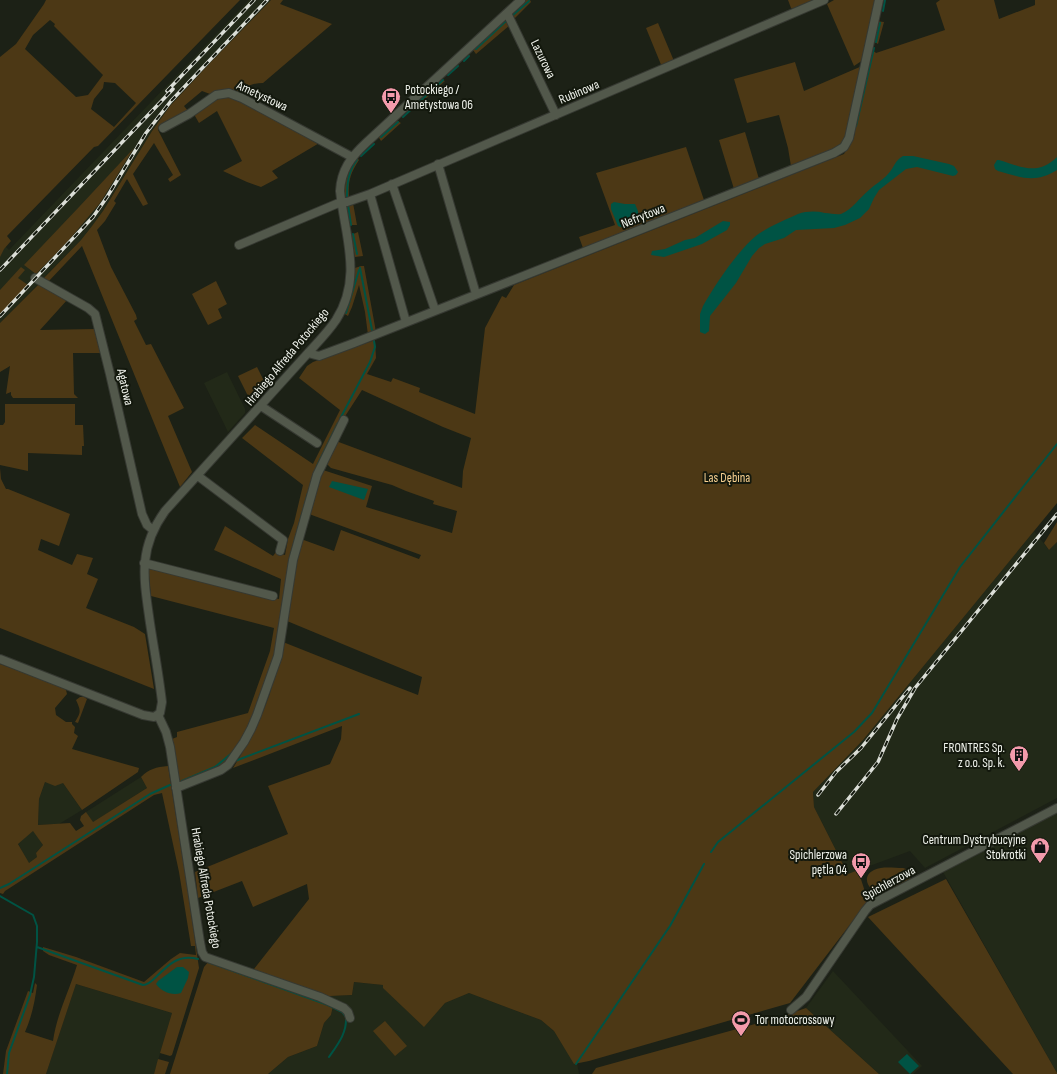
<svg xmlns="http://www.w3.org/2000/svg" width="1057" height="1074" font-family="'Sofia Sans Condensed',sans-serif">
	<style>
		.built { fill: #222918 }
		.green { fill: #4c3815; fill-rule: evenodd }
		.water { fill: #005344 }
		.lines { fill: none; stroke-linecap: round; stroke-linejoin: round }
		.stream { stroke: #005344; stroke-width: 2 }
		.minor-casing { stroke: #363932; stroke-width: 10 }
		.minor { stroke: #52584b; stroke-width: 8 }
		.rail-casing { stroke: #dbded7; stroke-width: 3.5 }
		.rail { stroke: #13180d; stroke-width: 2; stroke-dasharray: 6; stroke-linecap: butt }
		.labels { text-anchor: middle; dominant-baseline: central; stroke-width: 4; stroke-linejoin: round; paint-order: stroke }
		.street-label { font-size: 13px; fill: #f0f3ec; stroke: #13180d }
		.poi-label { font-size: 13px; fill: #f0f3ec; stroke: #13180d; text-anchor: end }
		.park-label { font-size: 13px; fill: #f8d191; stroke: #13180d }
	</style>
	<rect width="100%" height="100%" fill="#1c2116"/>
	<path class="built" d="M249,0H271L170,106L152,131L103,211L92,226L81,240L0,323V245L2,243L9,250Z
		M227,372L245,409V413L228,432L204,383Z
		M1034,531L1049,550L1057,542V798L925,868L910,851L848,874L814,807L813,792L863,740Z
		M141,777L147,788L92,823L86,812Z
		M45,782L63,783L82,810L59,824L38,825L39,799Z
		M1057,812V1073L943,872Z
		M33,830L43,845L36,853L37,857L28,864L18,843Z
		M833,971L922,1066L913,1074H879L806,1008Z
		M354,982L383,985L424,1026L445,1003L469,993L541,1020L554,1031L566,1050L577,1063L579,1074H268L288,1057L317,1046L324,1023L331,1015L334,1003L330,996L352,995Z
		M76,984L172,1013L154,1074H46Z"/>
	<path class="green" d="M46,0H240L98,146L94,147L7,236L11,241L4,249L0,257V57L16,44L44,4ZM50,20L55,24L54,26L103,75L88,95L76,97L25,49L33,35ZM104,82L115,83L136,103L114,127L91,109L94,99L103,88Z
		M271,0H283L280,4L332,24L263,83C254,83 245,85 241,95L228,89L210,94L202,91L184,106L188,111L159,128L158,130L181,175L170,182L168,179L173,175L154,143L133,174L148,204L143,206L127,179L114,201L116,203L105,221L97,230L111,267L136,315L137,319L134,321L146,345L151,344L184,408L168,416L192,472L180,487L82,246L48,282L43,279L81,240L92,226L103,211L152,131L170,106L210,63Z
		M526,0H530L531,2L515,18L511,15L512,13Z
		M788,0H819L795,10L791,8Z
		M834,0H876L863,60L854,66L827,4Z
		M940,0H994L999,19L1035,5V0H1057V503L863,740L813,792L814,807L848,874L858,870L868,901L790,1003L589,1061L574,1064L554,1031L541,1020L469,993L445,1003L424,1027L383,988V985L354,982L352,995L330,996L329,998L280,979L256,972L254,969L309,899L307,884L253,907L242,881L198,898L195,872L288,834L268,786L330,764L341,739L342,726L233,768C248,744 261,720 270,693C275,676 279,659 283,642L366,675L418,695L422,677L287,621L295,564L301,539L334,551L341,530L419,559L421,555L309,514L319,476L323,470L372,486L366,507L452,533L457,511L433,504L434,501L406,491L392,485L331,468L326,463L336,441L462,488L463,471L471,438L443,427L362,390L342,421L326,450L313,480L292,556L280,637L275,661L253,720L239,747L230,759L221,767L183,783L178,779L172,739L177,737V732L248,713L270,651L274,628L151,596L148,566L279,599L281,579L214,550L225,526L273,556L276,552L285,555L288,539L294,523L303,485L242,438L255,425L313,464L340,410L299,378L307,366L313,362L375,340L376,358L367,374L391,382L393,378L420,388L419,392L475,414L485,328L502,296L506,298L514,285L844,154L855,134L854,130L871,49L876,53L945,30L936,3Z
		M506,19L510,25L476,54L473,50L474,48Z
		M876,21L884,22L878,44L873,41Z
		M658,23L674,61L662,67L646,28Z
		M795,62L804,91L862,66L846,138L841,146L791,166L788,148L779,115L747,123L734,79Z
		M440,79L445,81L418,106L415,103Z
		M228,95L321,142L272,171L278,178L261,187L247,182L223,171L242,161L217,111L199,123L195,116L196,111L216,96Z
		M396,120L401,123L381,141L378,136Z
		M745,132L759,179L734,189L719,140Z
		M686,147L704,200L583,248L579,237L615,225L596,173Z
		M134,148L100,203L68,241L36,274L24,265L79,207Z
		M357,158L359,160C350,174 348,181 349,198L345,199L344,196L346,176Z
		M353,203L357,225H349L346,206Z
		M358,232L363,256L355,257L351,235Z
		M361,266H364L376,332L368,335L365,312L359,285L352,307L348,316L343,313L352,287L355,268Z
		M21,267L25,270L18,278L28,285L0,314V290Z
		M216,281L227,304L218,309L222,318L208,325L192,294Z
		M40,283L68,299L40,330L96,329L102,353H73L74,394L78,398H13L11,395V392L6,394L10,366L0,372V323Z
		M257,367L267,387L252,404L238,376Z
		M5,404H75V425H83L84,446H82V455L28,453V471L0,465V425H3L5,422Z
		M0,468L1,479L6,489H8L70,514L59,546L41,539L38,550L72,565L77,554L93,558L87,574L98,579L86,608L134,627L145,634L154,689L0,628Z
		M1057,522V542L1049,550L1044,543Z
		M0,664L62,687L66,690L67,694L55,708L56,715L66,722H72V724L75,727L74,733L78,736L72,749L139,768L138,772L82,810L63,783L55,786L45,782L39,799L38,825L70,823L76,831L84,826L80,820L81,816L86,812L93,822L147,788L141,777C149,769 156,767 168,766L188,892L199,968L172,1055L170,1056L160,1053L172,1013L76,984L46,1074H3L6,1051L28,991L33,993L35,983L37,985C35,1001 32,1016 25,1032L53,1041C57,1013 69,992 77,965L49,955L43,951V947L76,957L144,982L171,959L180,953L196,955L195,946H191L179,872L162,793L154,795L5,891L3,894L0,893ZM33,831L43,845L36,853L37,857L29,863L18,844Z
		M80,697H84L87,699L78,723L75,722C81,712 81,711 76,700Z
		M903,868C909,870 913,873 910,880C904,883 891,892 885,893C870,895 859,877 874,870C882,866 894,868 903,868Z
		M946,879L1057,1073V1074H1013L868,917Z
		M209,961L333,1006L331,1015L324,1023L317,1046L288,1057L268,1074H170L204,967Z
		M806,1008L879,1074H592L596,1068L777,1018Z
		M385,1021L407,1046L395,1056L373,1031Z
		M158,1059L169,1062L165,1074H154Z"/>
	<path class="water" d="M903,156H913L949,164L954,166L958,172L956,175L953,176L917,167L906,169L879,190L874,198L869,209L860,218L845,225L834,228L796,230L784,238L765,244L759,248L752,256L736,283L710,316L709,331L705,334L700,332V314L703,306C715,285 738,250 757,235C768,227 785,220 798,214C807,211 816,211 825,213C831,213 835,215 841,214C852,210 860,197 869,190C875,184 882,181 888,174C894,168 895,160 903,156Z
		M1057,157V170C1035,184 1021,177 998,171L995,169L994,165L997,160H999C1022,167 1038,176 1057,157Z
		M614,202L625,204H635L638,211L639,219C633,225 627,230 618,226L611,209V204Z
		M723,221L730,222V225L727,230L702,244L664,257L651,255L652,251L665,249L685,240L695,238Z
		M332,481L368,489L364,500L329,487Z
		M177,967H183L189,972L188,978L181,993C172,996 162,992 156,984L158,981Z
		M907,1054L919,1066L910,1074L898,1062Z"/>
	<g class="lines">
		<path class="stream" d="M883,11L885,0
			M513,15L529,1
			M876,42L880,23
			M476,49L507,20
			M464,61L469,56
			M448,75L458,66
			M403,117L443,80
			M856,126L874,48
			M381,137L398,122
			M361,156L374,144
			M347,198C347,183 348,172 357,160
			M348,205L351,225
			M353,234L357,254
			M360,268L372,330
			M346,313L359,270
			M340,419L370,362L375,347L374,341
			M317,466L338,423
			M290,558L308,493
			M235,761L359,714
			M182,781L215,767L232,753
			M711,852L718,842L854,732L872,713L960,567L1057,444
			M0,888L9,884L150,794L170,785
			M0,896L33,915L37,926V942L34,977L30,995L9,1053L7,1074
			M37,947L143,985C148,985 152,981 156,977C169,964 179,954 198,959
			M208,962L328,1005L342,1012L346,1017C347,1033 338,1044 329,1057
			M576,1064L670,926L704,864"/>
		<g class="minor-casing">
			<path id="minor" d="M507,13L556,115
				M163,128L189,114L216,95L229,93L242,98L352,157
				M438,164L476,294
				M392,184L435,310
				M370,194L406,322
				M239,245L341,202H347L370,194L824,0
				M35,278L88,308L95,314L110,374L142,514L147,525L153,530
				M308,353L319,356L354,343L834,153L844,147L849,138L879,0
				M261,406L317,443
				M198,476L283,540L280,551
				M144,563L273,596
				M0,659L143,715L154,717L160,713L162,702C159,676 154,649 150,623C144,580 137,550 165,511L308,353C318,342 328,332 336,320C363,277 345,237 340,191C341,170 351,157 366,143L521,0
				M158,715L166,732L170,747L200,942L202,952L205,957L320,997L344,1008L348,1012L350,1018
				M176,788L221,770L228,765L244,742L251,729L257,715L278,656L293,560L317,475L344,420
				M791,1010L806,997L865,911L870,905L1057,808"/>
		</g>
		<use href="#minor" class="minor"/>
		<g class="rail-casing">
			<path id="rail" d="M167,91L254,0
				M0,270L173,89
				M0,316L93,217L107,197L146,133L171,101L267,0
				M818,795L836,772L861,748L910,688
				M836,814L878,762L897,719L915,688L1057,514"/>
		</g>
		<use href="#rail" class="rail"/>
	</g>
	<defs>
		<g id="bus-pin" transform="scale(1)"><path d="M0 17L-7.5 6A9.5 9.5 0 1 1 7.5 6Z" fill="#f39aab" stroke="#13180d"/><path d="M-5-6H5V4H4V6H2V4H-2V6H-4V4H-5ZM-3.5-4V0h7V-4ZM-3.5 1.2v1.5H-2V1.2ZM2 1.2v1.5H3.5V1.2Z" fill="#111"/></g>
		<g id="building-pin" transform="scale(1)"><path d="M0 17L-7.5 6A9.5 9.5 0 1 1 7.5 6Z" fill="#f39aab" stroke="#13180d"/><path d="M-4-6H4V6H1V3H-1V6H-4ZM-2.5-4.3h1.7v1.8h-1.7ZM.8-4.3h1.7v1.8H.8ZM-2.5-1h1.7V.8h-1.7ZM.8-1h1.7V.8H.8Z" fill="#111"/></g>
		<g id="shop-pin" transform="scale(1)"><path d="M0 17L-7.5 6A9.5 9.5 0 1 1 7.5 6Z" fill="#f39aab" stroke="#13180d"/><path d="M-5-2.5h2.3a2.7 3.5 0 0 1 5.4 0H5L5.5 6h-11ZM-1.5-2.5h3a1.5 2.3 0 0 0-3 0Z" fill="#111"/></g>
		<g id="stadium-pin" transform="scale(1)"><path d="M0 17L-7.5 6A9.5 9.5 0 1 1 7.5 6Z" fill="#f39aab" stroke="#13180d"/><path d="M0-5a6.5 5 0 1 0 0 10a6.5 5 0 1 0 0-10ZM-3.5-1.8h7v3.6h-7Z" fill="#111"/></g>
	</defs>
	<g fill-rule="evenodd">
		<use href="#bus-pin" x="391" y="97"/>
		<use href="#building-pin" x="1019" y="755"/>
		<use href="#shop-pin" x="1040" y="847"/>
		<use href="#bus-pin" x="861" y="862"/>
		<use href="#stadium-pin" x="741" y="1020"/>
	</g>
	<g class="labels">
		<g class="street-label">
			<text transform="translate(543 59) rotate(64)">Lazurowa</text>
			<text transform="translate(579 92) rotate(-23)">Rubinowa</text>
			<text transform="translate(262 96) rotate(25)">Ametystowa</text>
			<text transform="translate(643 216) rotate(-22)">Nefrytowa</text>
			<text transform="translate(287 357) rotate(-50)">Hrabiego Alfreda Potockiego</text>
			<text transform="translate(125 387) rotate(77)">Agatowa</text>
			<text transform="translate(889 883) rotate(-29)">Spichlerzowa</text>
			<text transform="translate(206 888) rotate(80)">Hrabiego Alfreda Potockiego</text>
		</g>
		<g class="poi-label">
			<text x="405" y="90" text-anchor="start">Potockiego /<tspan x="405" dy="15">Ametystowa 06</tspan></text>
			<text x="1005" y="748">FRONTRES Sp.<tspan x="1005" dy="15">z o.o. Sp. k.</tspan></text>
			<text x="1026" y="840">Centrum Dystrybucyjne<tspan x="1026" dy="15">Stokrotki</tspan></text>
			<text x="847" y="855">Spichlerzowa<tspan x="847" dy="15">pętla 04</tspan></text>
			<text x="755" y="1020" text-anchor="start">Tor motocrossowy</text>
		</g>
		<g class="park-label">
			<text x="727" y="478">Las Dębina</text>
		</g>
	</g>
</svg>
